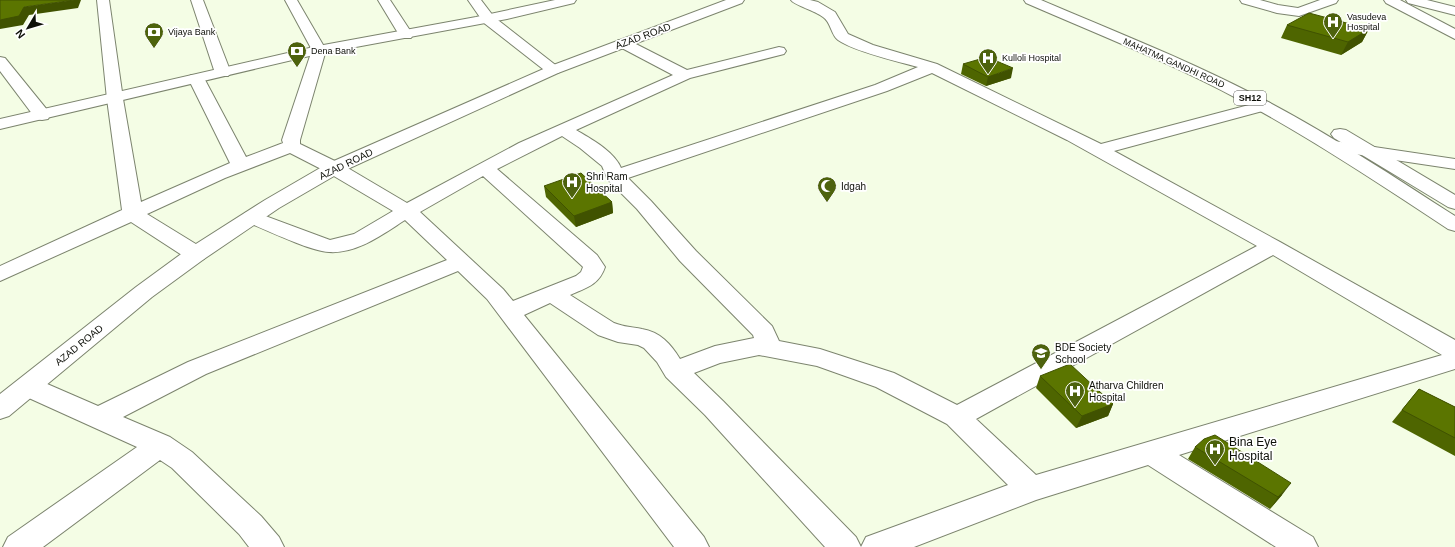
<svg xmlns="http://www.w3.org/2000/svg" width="1455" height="547" font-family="Arial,sans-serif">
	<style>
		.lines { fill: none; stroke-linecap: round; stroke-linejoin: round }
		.minor-casing { stroke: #7c846e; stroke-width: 2 }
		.tertiary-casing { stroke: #7c846e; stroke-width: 2 }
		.secondary-casing { stroke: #7c846e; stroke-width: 2 }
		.primary-casing { stroke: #7c846e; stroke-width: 2 }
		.minor { fill: #fff; fill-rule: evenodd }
		.tertiary { fill: #fff; fill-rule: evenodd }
		.secondary { fill: #fff; fill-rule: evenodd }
		.primary { fill: #fff; fill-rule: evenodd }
		.wall { fill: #4e6500 }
		.shaded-wall { fill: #405200 }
		.building { fill: #5b7500; stroke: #405200 }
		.labels { text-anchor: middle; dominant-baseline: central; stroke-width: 3.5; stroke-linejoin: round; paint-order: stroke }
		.far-poi-label { font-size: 9px; fill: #0d0f08; stroke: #fff; text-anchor: start }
		.far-street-label { font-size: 9px; fill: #0d0f08; stroke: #fff }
		.shield { fill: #fff; stroke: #565752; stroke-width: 1 }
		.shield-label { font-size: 9px; font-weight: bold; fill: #0d0f08 }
		.street-label { font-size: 10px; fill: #0d0f08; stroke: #fff }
		.poi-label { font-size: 10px; fill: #0d0f08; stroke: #fff; text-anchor: start }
		.near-poi-label { font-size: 12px; fill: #0d0f08; stroke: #fff; text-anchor: start }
	</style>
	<rect width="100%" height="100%" fill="#f4fde5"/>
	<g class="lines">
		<g class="minor-casing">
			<path id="minor" d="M97,0H109L123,99L141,202L230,163L188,78L191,75H201L204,78L246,157L283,143L282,140L312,50L285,0H297L326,50L300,140V144L341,164L407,203L519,143L673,75L618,46L616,43L618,40H628L687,70L779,47L784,48L786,51L784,54L690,78L576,130C591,139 614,151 621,168L875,85L918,67C899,62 853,51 838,40C831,35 831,22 823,17C816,11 794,5 791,0H810L818,2L835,12L848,34L873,45L937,64L1101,144L1264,101L1270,103L1272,106L1270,109L1114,151L1280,242L1455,340V369L1179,455L1313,537L1318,547H1276L1148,465L1036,500L914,547H861L866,537L1008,485L947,424L876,387L817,366L759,355L720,363L694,373L723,401L856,537L861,547H825L705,415L666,377L657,362L644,348L638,345L618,342L598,335L550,303L524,315L704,537L709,547H674L487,299L458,271L206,374L123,417L170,437L192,452L261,516L279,537L284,547H249L239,534L172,468L160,460L43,547H3L8,537L137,447L20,394L16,387L20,380L29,377L38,380L98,406L188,362L447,260L405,220C383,234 357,254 329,252C310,251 264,229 245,221L242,217L245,213L252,211L330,240L354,234L393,211L327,172L290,153L225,178L147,214L204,249L207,254L204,259L196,261L188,259L131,222L0,281V266L122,210L107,99ZM932,73L1067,140L1257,246L957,405L894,373L820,349L779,341L772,326L696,251L651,201L628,178L887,91ZM562,136L580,148L602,166L608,180L637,209L680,261L753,335L754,338L715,346L680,359C671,344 660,332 642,329C633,327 624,327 614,323L570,295C586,288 599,285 605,267L597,255L497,169ZM483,176L581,265L583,267L581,272L576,276L513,301L503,289L420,212ZM1273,255L1442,355L1036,475L976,419Z
				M191,0H203L231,73L228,76H218L215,73Z
				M378,0H390L413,35L411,38H401Z
				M468,0H481L494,17L558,67L561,70L558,73H548L484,23Z
				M1240,0H1260L1278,5L1298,8L1320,0H1338L1336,3L1299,16L1277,13L1242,3Z
				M1406,0H1427L1455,7V15L1408,3Z
				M0,57L5,58L48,111L50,115L48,119L42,120L36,119L0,71Z"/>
		</g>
		<g class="tertiary-casing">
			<path id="tertiary" d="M726,0H744L742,3L558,73L341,172L279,208L204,259L152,297L9,416L0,419V394L136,287L188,249L265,200L327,164L548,67Z
				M1384,0H1400L1455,29V39L1386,3Z
				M1334,141L1455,159V169L1328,150L1325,146L1328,142Z"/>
		</g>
		<g class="secondary-casing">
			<path id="secondary" d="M555,0H576L574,3L507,19L318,54L0,129V119L318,46L476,17Z"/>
		</g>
		<g class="primary-casing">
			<path id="primary" d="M1024,0H1041C1111,30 1183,58 1251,93C1322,129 1388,173 1455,216V231L1448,229C1380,184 1312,139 1240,100C1171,63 1097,34 1026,3Z
				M1340,129L1346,130L1455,195V209L1448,207L1334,138L1331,134L1334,130Z"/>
		</g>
		<use href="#minor" class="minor"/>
		<use href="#tertiary" class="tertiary"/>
		<use href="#secondary" class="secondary"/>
		<use href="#primary" class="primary"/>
	</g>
	<path class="wall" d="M1287,25L1369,29L1362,42L1341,55L1281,38Z
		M963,64L1011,78L986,86L961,74Z
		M544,186L612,202L613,213L576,227L546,197Z
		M1040,376L1113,404L1108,416L1076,428L1036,388Z
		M1419,389L1455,407V456L1392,422Z
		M1195,447L1282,495L1270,509L1188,459Z"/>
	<path class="shaded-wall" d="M74,0H81L78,8L29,15L23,25L0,29V20L24,7Z
		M1369,29L1362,42L1341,55L1348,42Z
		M1013,68L1011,78L986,86L988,77Z
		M612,202L613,213L576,227L574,216Z
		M1113,404L1108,416L1076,428L1082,416Z
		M1291,483L1282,495L1270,509L1278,497Z"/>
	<path class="building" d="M0,0H74L24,7L19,16L0,20Z
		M1309,13L1369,29L1348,42L1287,25Z
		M987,57L1013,68L988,77L963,64Z
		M581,173L612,202L574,216L544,186Z
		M1070,364L1113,404L1082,416L1040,376Z
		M1419,389L1455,407V438L1402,410Z
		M1215,435L1291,483L1278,497L1195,447L1204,439Z"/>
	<defs>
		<g id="hospital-pin" transform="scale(1)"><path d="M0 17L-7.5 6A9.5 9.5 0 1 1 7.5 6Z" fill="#4d620d" stroke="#fff"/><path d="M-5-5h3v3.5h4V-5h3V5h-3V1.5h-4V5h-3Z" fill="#fff"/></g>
		<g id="bank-pin" transform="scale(1)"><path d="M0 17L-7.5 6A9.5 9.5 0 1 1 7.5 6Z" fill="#4d620d" stroke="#fff"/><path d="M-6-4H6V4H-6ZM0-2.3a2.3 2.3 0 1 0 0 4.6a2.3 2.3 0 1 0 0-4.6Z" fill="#fff"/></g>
		<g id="mosque-pin" transform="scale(1)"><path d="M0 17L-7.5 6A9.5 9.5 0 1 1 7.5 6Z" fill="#4d620d" stroke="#fff"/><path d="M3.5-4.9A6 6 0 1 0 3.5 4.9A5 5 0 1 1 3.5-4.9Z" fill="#fff"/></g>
		<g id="school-pin" transform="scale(1)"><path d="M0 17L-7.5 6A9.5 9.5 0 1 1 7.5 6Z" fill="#4d620d" stroke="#fff"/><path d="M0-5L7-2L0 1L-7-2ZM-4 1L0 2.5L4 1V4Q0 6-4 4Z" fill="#fff"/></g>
	</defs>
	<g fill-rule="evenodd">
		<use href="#hospital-pin" x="1333" y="22"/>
		<use href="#bank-pin" x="154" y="32"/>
		<use href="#bank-pin" x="297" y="51"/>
		<use href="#hospital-pin" x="988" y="58"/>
		<use href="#hospital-pin" x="572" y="182"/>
		<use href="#mosque-pin" x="827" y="186"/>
		<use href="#school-pin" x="1041" y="353"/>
		<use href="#hospital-pin" x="1075" y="391"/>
		<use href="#hospital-pin" x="1215" y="449"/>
	</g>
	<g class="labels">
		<g class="far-poi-label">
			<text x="1347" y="17">Vasudeva<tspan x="1347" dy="10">Hospital</tspan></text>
			<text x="168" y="32">Vijaya Bank</text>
			<text x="311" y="51">Dena Bank</text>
			<text x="1002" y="58">Kulloli Hospital</text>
		</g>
		<g class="far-street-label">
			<text transform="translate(1174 63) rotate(24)">MAHATMA GANDHI ROAD</text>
		</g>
		<rect class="shield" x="1234" y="91" width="32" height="14" rx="3"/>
		<g class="shield-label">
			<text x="1250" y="98">SH12</text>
		</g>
		<g class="street-label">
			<text transform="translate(643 36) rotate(-20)">AZAD ROAD</text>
			<text transform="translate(346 164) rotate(-26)">AZAD ROAD</text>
			<text transform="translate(79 345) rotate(-39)">AZAD ROAD</text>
		</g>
		<g class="poi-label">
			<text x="586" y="176">Shri Ram<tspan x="586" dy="12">Hospital</tspan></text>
			<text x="841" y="186">Idgah</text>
			<text x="1055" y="347">BDE Society<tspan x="1055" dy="12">School</tspan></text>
			<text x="1089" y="385">Atharva Children<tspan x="1089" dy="12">Hospital</tspan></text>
		</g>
		<g class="near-poi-label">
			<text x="1229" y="442">Bina Eye<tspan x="1229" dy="14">Hospital</tspan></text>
		</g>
	</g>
	<g transform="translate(28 28) rotate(232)" stroke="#ffffff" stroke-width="3" paint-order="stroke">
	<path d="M0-3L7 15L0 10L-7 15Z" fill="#0d0f08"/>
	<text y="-6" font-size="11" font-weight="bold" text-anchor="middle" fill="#0d0f08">N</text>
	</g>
</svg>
